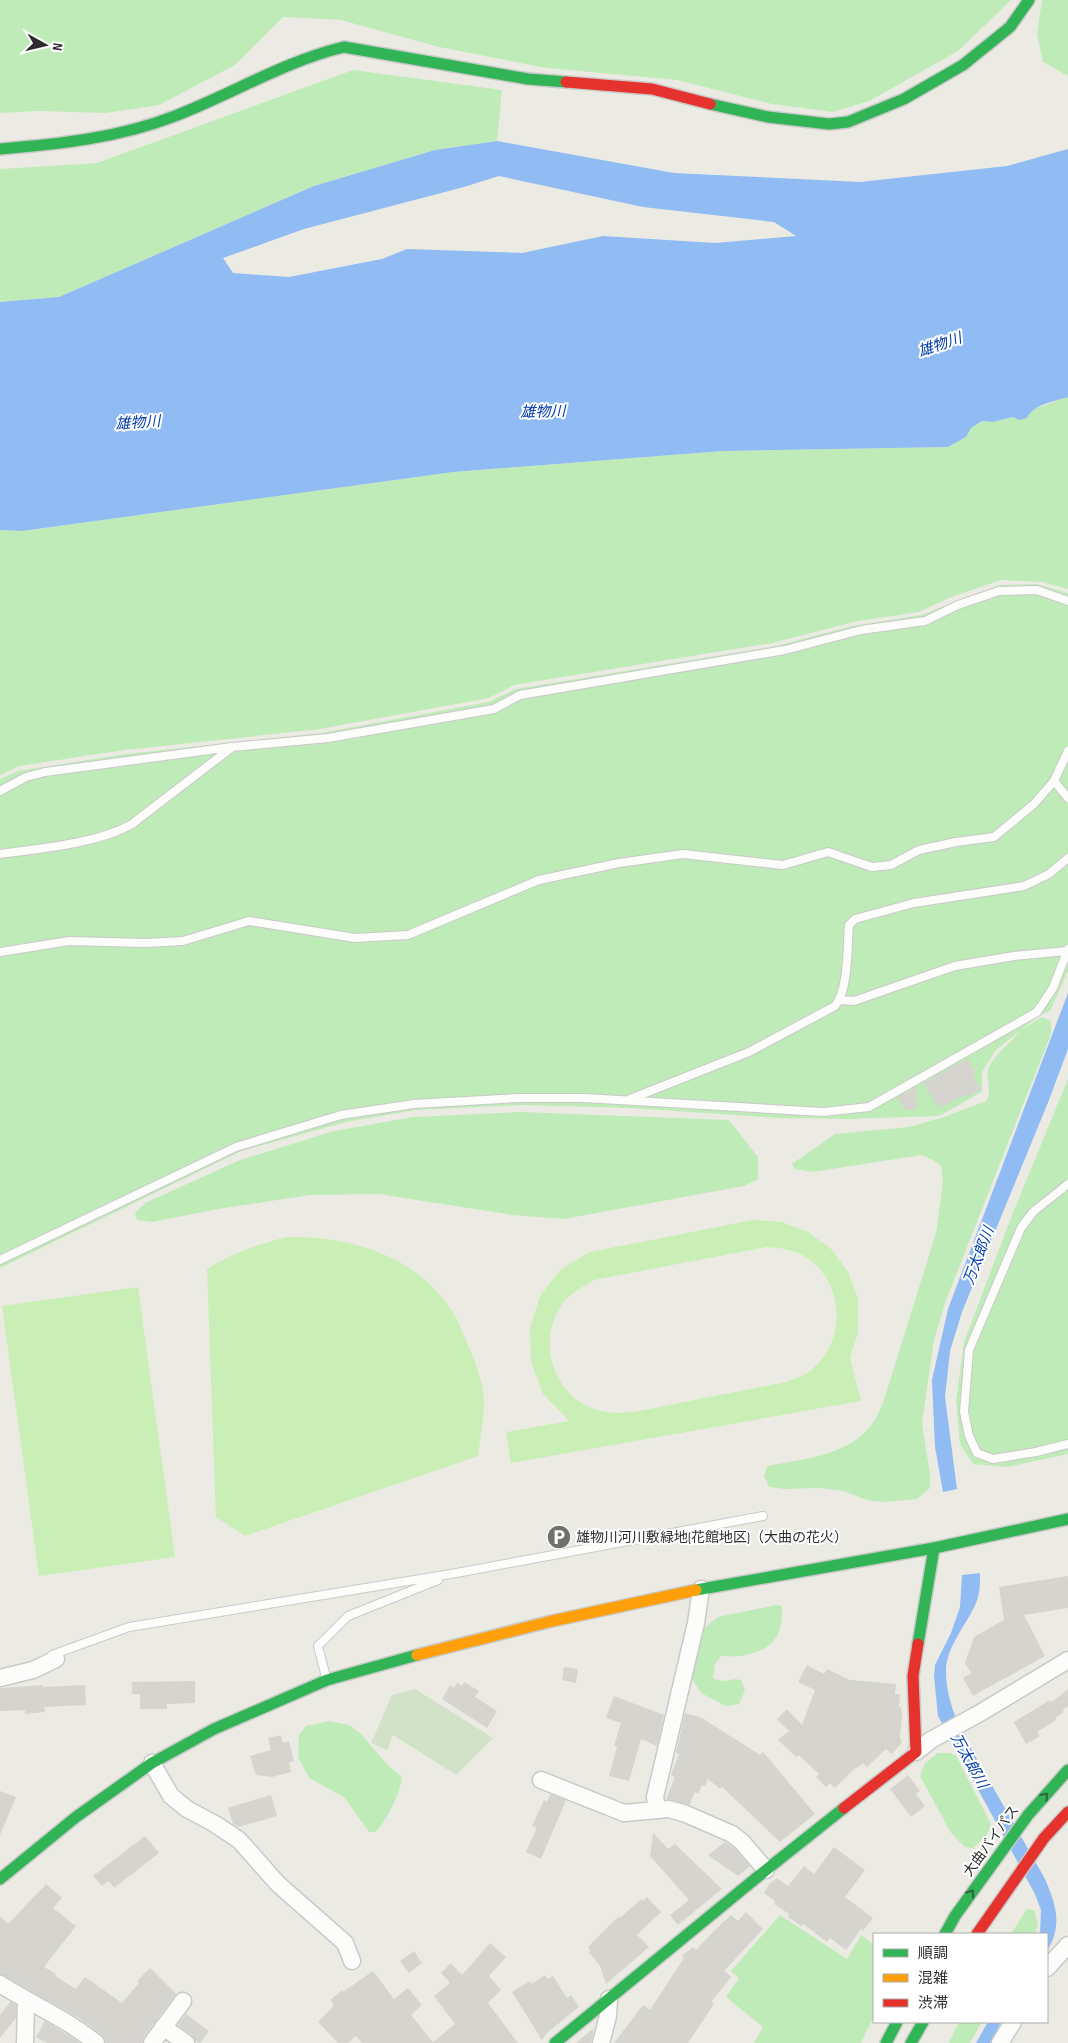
<svg xmlns="http://www.w3.org/2000/svg" width="1068" height="2043" font-family="'Sofia Sans Condensed','Noto Sans JP',sans-serif">
	<style>
		.green { fill: #bfebb9 }
		.cemetery { fill: #d1e2c9 }
		.pitch { fill: #c9efb6; fill-rule: evenodd }
		.water { fill: #90bbf3; fill-rule: evenodd }
		.building { fill: #d5d4ce }
		.lines { fill: none; stroke-linecap: round; stroke-linejoin: round }
		.lane-casing { stroke: #c9c9c8; stroke-width: 10 }
		.street-casing { stroke: #c9c9c8; stroke-width: 19 }
		.fast-casing { stroke: #c9c9c8; stroke-width: 14 }
		.slow-casing { stroke: #c9c9c8; stroke-width: 14 }
		.jam-casing { stroke: #c9c9c8; stroke-width: 14 }
		.lane { stroke: #fcfcfb; stroke-width: 8 }
		.street { stroke: #fcfcfb; stroke-width: 16 }
		.fast { stroke: #30b455; stroke-width: 11 }
		.slow { stroke: #ff9f0a; stroke-width: 11 }
		.jam { stroke: #e5322d; stroke-width: 11 }
		.oneway { stroke: #2e633d }
		.labels { text-anchor: middle; dominant-baseline: central; stroke-width: 4; stroke-linejoin: round; paint-order: stroke }
		.poi-label { font-size: 14px; fill: #2d2d2d; stroke: #fff; text-anchor: start }
		.street-label { font-size: 14px; fill: #2d2d2d; stroke: #fff }
		.water-label { font-size: 15px; font-style: italic; fill: #013dae; stroke: #fff }
	</style>
	<rect width="100%" height="100%" fill="#ecebe3"/>
	<path class="green" d="M0,0H1011L958,51L869,101L833,112L772,104L677,80L547,68L439,47L341,20L283,17L235,65L159,105L106,113L38,111L0,113Z
		M1042,0H1068V76L1043,62L1037,34Z
		M353,70L502,90L497,141L435,150L314,186L59,297L0,302V169L97,163Z
		M1068,397V589L1042,582L1001,580L949,598L919,612L858,621L772,643L514,685L489,698L320,729L125,750L19,766L0,775V530L22,531L453,472L723,451L948,447L966,437L971,428L982,421L993,422L1013,417Z
		M1036,584L1068,593V971L1050,1011L1038,1016L1023,1029L1042,1017L1051,1021V1034L945,1303L934,1340L922,1423L930,1475V1488L917,1499L884,1502L866,1500L844,1491L821,1488L785,1489L769,1487L764,1476L767,1466C803,1459 853,1455 874,1421C878,1415 881,1407 884,1400L936,1233L943,1182L941,1166L933,1160L921,1155L813,1172L795,1169L792,1164L835,1134L909,1127L944,1117L986,1101C993,1091 984,1077 989,1067C996,1052 1011,1043 1020,1031L996,1050L982,1072V1092L939,1116L848,1119L778,1118L630,1108L522,1105L416,1110L346,1122L241,1151L0,1268V779L18,771L126,754L321,733L488,702L516,689L776,646L852,626L921,615L1000,585Z
		M1068,1079V1454L1007,1467L973,1464L960,1444L956,1401L964,1342L1014,1210Z
		M520,1112L729,1120L758,1157V1179L744,1186L564,1219L513,1215L378,1194L310,1195L224,1208L152,1222L137,1220L135,1213L145,1203L240,1160L334,1131L413,1117Z
		M776,1605L782,1606C782,1612 782,1619 781,1625C775,1653 744,1658 721,1656L715,1664L713,1678C726,1685 729,1677 741,1680L745,1690L739,1704L726,1706L701,1693L693,1680V1653L704,1628L718,1617Z
		M330,1721L349,1725L360,1733L387,1764L402,1777C401,1792 386,1822 375,1832H369L344,1797L309,1778L298,1757L299,1735L306,1726Z
		M938,1753H950L956,1756L991,1824L986,1837L973,1848L965,1847L951,1833L920,1776L925,1763Z
		M1027,1909L1034,1910L1038,1925L1035,1934H1011Z
		M780,1915L847,1959L861,1935L874,1944V2016L861,2043H754L763,2027L726,1997L739,1978L731,1971Z
		M959,2022H982L970,2043H949Z"/>
	<path class="cemetery" d="M415,1689L493,1738L456,1775L393,1735L387,1750L371,1743L392,1695Z"/>
	<path class="pitch" d="M753,1220L782,1222L808,1232L831,1249L848,1272L858,1298V1332L850,1358L861,1401L511,1463L506,1432L569,1421L543,1394L531,1362L530,1328L540,1296L561,1269L590,1252ZM767,1247C781,1248 795,1250 807,1258C847,1284 846,1347 807,1373C801,1377 792,1379 786,1382L634,1412C619,1413 603,1414 589,1407C553,1391 539,1343 559,1309C567,1295 581,1288 594,1280Z
		M287,1237C352,1236 420,1256 455,1316C459,1323 462,1332 466,1340C474,1359 484,1382 484,1403C484,1420 480,1439 478,1456L245,1536L216,1517L207,1269C234,1252 256,1245 287,1237Z
		M138,1287L175,1557L39,1576L2,1306Z"/>
	<path class="water" d="M497,141L674,173L860,182L1007,166L1068,149V397C1053,402 1034,404 1027,418L1019,420L1013,417L993,422L982,421L971,428L966,437L948,447L723,451L453,472L22,531L0,530V302L59,297L314,186L435,150ZM499,176L643,207L774,222L796,236L715,243L603,236L522,253L407,249L382,259L289,277L233,273L223,258L304,229L464,187Z
		M1068,993V1049L1049,1100L962,1312L950,1351L945,1397L957,1489L943,1492L935,1447L932,1380L948,1309Z
		M980,1573C980,1584 980,1594 976,1603C967,1624 947,1646 946,1669C945,1713 974,1752 994,1789C1011,1819 1028,1849 1045,1879C1056,1905 1063,1925 1047,1951V1934H1040L1041,1910L1035,1894L938,1716L934,1676L935,1665L951,1633L960,1607L962,1575Z
		M988,2022H1001L990,2043H976Z"/>
	<path class="building" d="M968,1059L976,1073L973,1075L981,1090L964,1098L963,1095L939,1108L923,1083Z
		M916,1087L917,1109L905,1110L897,1098Z
		M1068,1576V1608L1024,1615L1045,1656L973,1696L963,1678L971,1673L965,1663L974,1637L1004,1620L999,1587Z
		M807,1665L824,1674L827,1669L850,1680L896,1684L895,1694H900L899,1707H901L902,1717L900,1737L902,1742L892,1754L886,1749L867,1767L863,1763L857,1768L856,1767L835,1788L830,1783L826,1787L816,1777L819,1774L799,1755L796,1757L778,1740L789,1731L777,1719L787,1709L802,1725L815,1690L798,1682Z
		M564,1667L578,1669L576,1683L562,1680Z
		M195,1681V1703L167,1704V1709H140V1694H132V1682Z
		M464,1682L479,1691L475,1697L497,1711L487,1728L442,1699L450,1685L454,1688L457,1683L462,1686Z
		M43,1685V1687L85,1685L86,1705L44,1707L45,1712L25,1714V1710L0,1711V1688Z
		M1068,1689V1706L1062,1710L1064,1712L1055,1718L1056,1720L1037,1732L1040,1736L1026,1744L1014,1722L1050,1700L1052,1702Z
		M614,1696L664,1715L657,1746L641,1739L629,1781L609,1776L617,1747L614,1746L621,1723L606,1718Z
		M685,1713L702,1718L760,1755L763,1752L815,1814L780,1842L722,1787L720,1789L708,1779L705,1786L702,1785L698,1794L695,1792L689,1805L666,1799L675,1777L671,1775L679,1754L676,1753Z
		M281,1735L283,1743L289,1741L294,1761L289,1762L291,1772L272,1777L256,1775L250,1756L271,1750L268,1738Z
		M908,1775L920,1791L916,1794L925,1806L911,1817L890,1789Z
		M0,1791L16,1797L0,1835Z
		M550,1794L566,1800L541,1859L526,1852L537,1828L532,1826L544,1800L547,1802Z
		M271,1795L277,1816L238,1827L233,1824L228,1808Z
		M653,1833L668,1849L675,1844L722,1889L678,1925L670,1915L689,1900L650,1856Z
		M145,1836L159,1853L114,1888L109,1881L102,1886L93,1876Z
		M725,1842L735,1849L750,1866L738,1876L708,1855Z
		M834,1847L865,1870L845,1897L873,1918L863,1931L861,1929L846,1950L830,1938L827,1942L803,1924L801,1926L788,1917L789,1914L774,1904L775,1901L764,1893L769,1884L777,1878L788,1886L804,1866L814,1874Z
		M46,1884L62,1898L53,1908L76,1926L44,1967L56,1974L55,1976L76,1989L85,1977L122,2003L139,1983L137,1981L150,1968L176,1994L155,2022L144,2037L142,2043H106L102,2035L79,2018L0,1974V1916L8,1924Z
		M647,1897L661,1912L637,1935L649,1947L606,1984L600,1966L589,1952L591,1951L588,1947L619,1916L620,1918L641,1899L643,1901Z
		M746,1912L763,1929L724,1971L731,1977L711,2002L714,2004L688,2043H614L643,2005L650,2010L684,1958L682,1956L693,1947L696,1950L718,1927L731,1915L738,1921Z
		M490,1943L506,1957L489,1976L501,1990L488,2003L518,2043H362L356,2036L348,2043H338L318,2022L334,2005L330,2000L342,1990L343,1992L373,1971L394,1999L408,1988L422,2005L411,2015L433,2042L455,2024L434,1996L450,1983L441,1973L451,1963L462,1975Z
		M414,1951L422,1963L409,1973L400,1961Z
		M545,1975L548,1979L553,1976L567,1998L571,1995L579,2007L547,2033L542,2040L512,1992L530,1981L532,1984Z
		M10,2002L16,2005V2018L0,2038V2015Z
		M186,2014L209,2031L200,2043L196,2042L192,2035L178,2025Z
		M45,2021L68,2035L80,2043H47L36,2037Z
		M594,2028L591,2043H576Z"/>
	<g class="lines">
		<g class="lane-casing">
			<path id="lane" d="M1054,781L1068,798
				M0,791L26,777L45,772L232,747L328,738L494,709L520,695L785,650L861,630L925,621L958,605L999,591L1037,590L1068,601
				M0,854C38,849 100,843 132,824L231,748
				M0,952L69,941L145,943L183,941L249,921L355,938L408,935L539,880L619,863L683,854L783,865L828,852L872,867L891,865L919,850L956,842L994,837L1034,804L1054,781L1068,751
				M840,1000L854,1001L955,966L1014,956L1067,951
				M630,1099L749,1052L835,1006C849,989 847,947 849,925L855,919L914,903L1024,886L1049,874L1068,858
				M1068,1184L1033,1212L1021,1228L969,1350L964,1412L969,1436L977,1453L993,1459L1036,1452L1068,1444
				M0,1260L236,1147L341,1115L414,1104L518,1098H584L823,1112L869,1107L1037,1012L1053,988L1068,949
				M52,1655L129,1627L451,1574L763,1516
				M326,1677L318,1646L348,1616L438,1580"/>
		</g>
		<g class="street-casing">
			<path id="street" d="M0,1678L33,1670L56,1659
				M916,1752L931,1740L980,1713L1068,1660
				M152,1763L171,1796L187,1809L215,1824L239,1840L278,1884L345,1943L352,1961
				M541,1780L624,1813L669,1809L686,1814L732,1834L742,1842L766,1870
				M657,1810L655,1797L696,1623L701,1589
				M1047,1968L1068,1945
				M0,1984C31,2004 67,2019 96,2043
				M163,2027L186,2043
				M25,2043L26,2001
				M152,2043L183,2001
				M601,2043L608,2016L609,1999
				M1000,2043L1013,2022"/>
		</g>
		<g class="fast-casing">
			<path id="fast" d="M710,104L768,117L829,124L848,122L904,99L963,65L1010,27L1029,0
				M0,149C59,144 119,138 175,116C232,94 285,61 344,47L528,79L566,82
				M696,1590L934,1548L1068,1519
				M918,1644L934,1548
				M0,1879L76,1817L152,1763L214,1729L327,1680L417,1655
				M945,1934L955,1916L1028,1815L1068,1770
				M555,2043L766,1870L844,1808
				M886,2043L897,2022
				M911,2043L923,2022"/>
		</g>
		<g class="slow-casing">
			<path id="slow" d="M417,1655L552,1621L696,1590"/>
		</g>
		<g class="jam-casing">
			<path id="jam" d="M566,82L652,89L710,104
				M844,1808L916,1752L913,1676L918,1644
				M977,1934L1044,1838L1068,1812"/>
		</g>
		<use href="#lane" class="lane"/>
		<use href="#street" class="street"/>
		<use href="#fast" class="fast"/>
		<use href="#slow" class="slow"/>
		<use href="#jam" class="jam"/>
	</g>
	<defs><path id="oneway-chevron" d="M-2-3.5L2.5 0L-2 3.5" fill="none" stroke-width="1.6" stroke-linecap="round" stroke-linejoin="round" transform="scale(1.25)"/></defs>
	<g class="oneway">
		<use href="#oneway-chevron" transform="translate(1045 1796) rotate(-48)"/>
		<use href="#oneway-chevron" transform="translate(971 1893) rotate(-54)"/>
	</g>
	<defs>
		<g id="parking-disc" transform="scale(1.25)"><circle r="9.5" fill="#70706d" stroke="#fff"/><path d="M-3.5-5.5H1a3.5 3.5 0 0 1 0 7H-1V5.5H-3.5ZM-1-3.4V-.6H.8a1.4 1.4 0 0 0 0-2.8Z" fill="#fff"/></g>
	</defs>
	<g fill-rule="evenodd">
		<use href="#parking-disc" x="559" y="1537"/>
	</g>
	<g class="labels">
		<g class="poi-label">
			<text x="576" y="1537">雄物川河川敷緑地(花館地区)（大曲の花火）</text>
		</g>
		<g class="street-label">
			<text transform="translate(991 1841) rotate(-54)">大曲バイパス</text>
		</g>
		<g class="water-label">
			<text transform="translate(940 345) rotate(-19)">雄物川</text>
			<text transform="translate(543 412) rotate(-1)">雄物川</text>
			<text transform="translate(138 423) rotate(-4)">雄物川</text>
			<text transform="translate(979 1256) rotate(-69)">万太郎川</text>
			<text transform="translate(969 1761) rotate(61)">万太郎川</text>
		</g>
	</g>
	<rect x="873" y="1933" width="175" height="90" fill="#ffffff" stroke="#ababab"/>
	<rect x="883" y="1949" width="25" height="8" fill="#30b455" stroke="#ababab"/>
	<text x="918" y="1958" font-size="15" fill="#2d2d2d">順調</text>
	<rect x="883" y="1974" width="25" height="8" fill="#ff9f0a" stroke="#ababab"/>
	<text x="918" y="1983" font-size="15" fill="#2d2d2d">混雑</text>
	<rect x="883" y="1999" width="25" height="8" fill="#e5322d" stroke="#ababab"/>
	<text x="918" y="2008" font-size="15" fill="#2d2d2d">渋滞</text>
	<g transform="translate(45 45) rotate(98)" stroke="#ffffff" stroke-width="4" paint-order="stroke">
	<path d="M0-4L9 19L0 12L-9 19Z" fill="#2d2d2d"/>
	<text y="-8" font-size="14" font-weight="bold" text-anchor="middle" fill="#2d2d2d">N</text>
	</g>
</svg>
